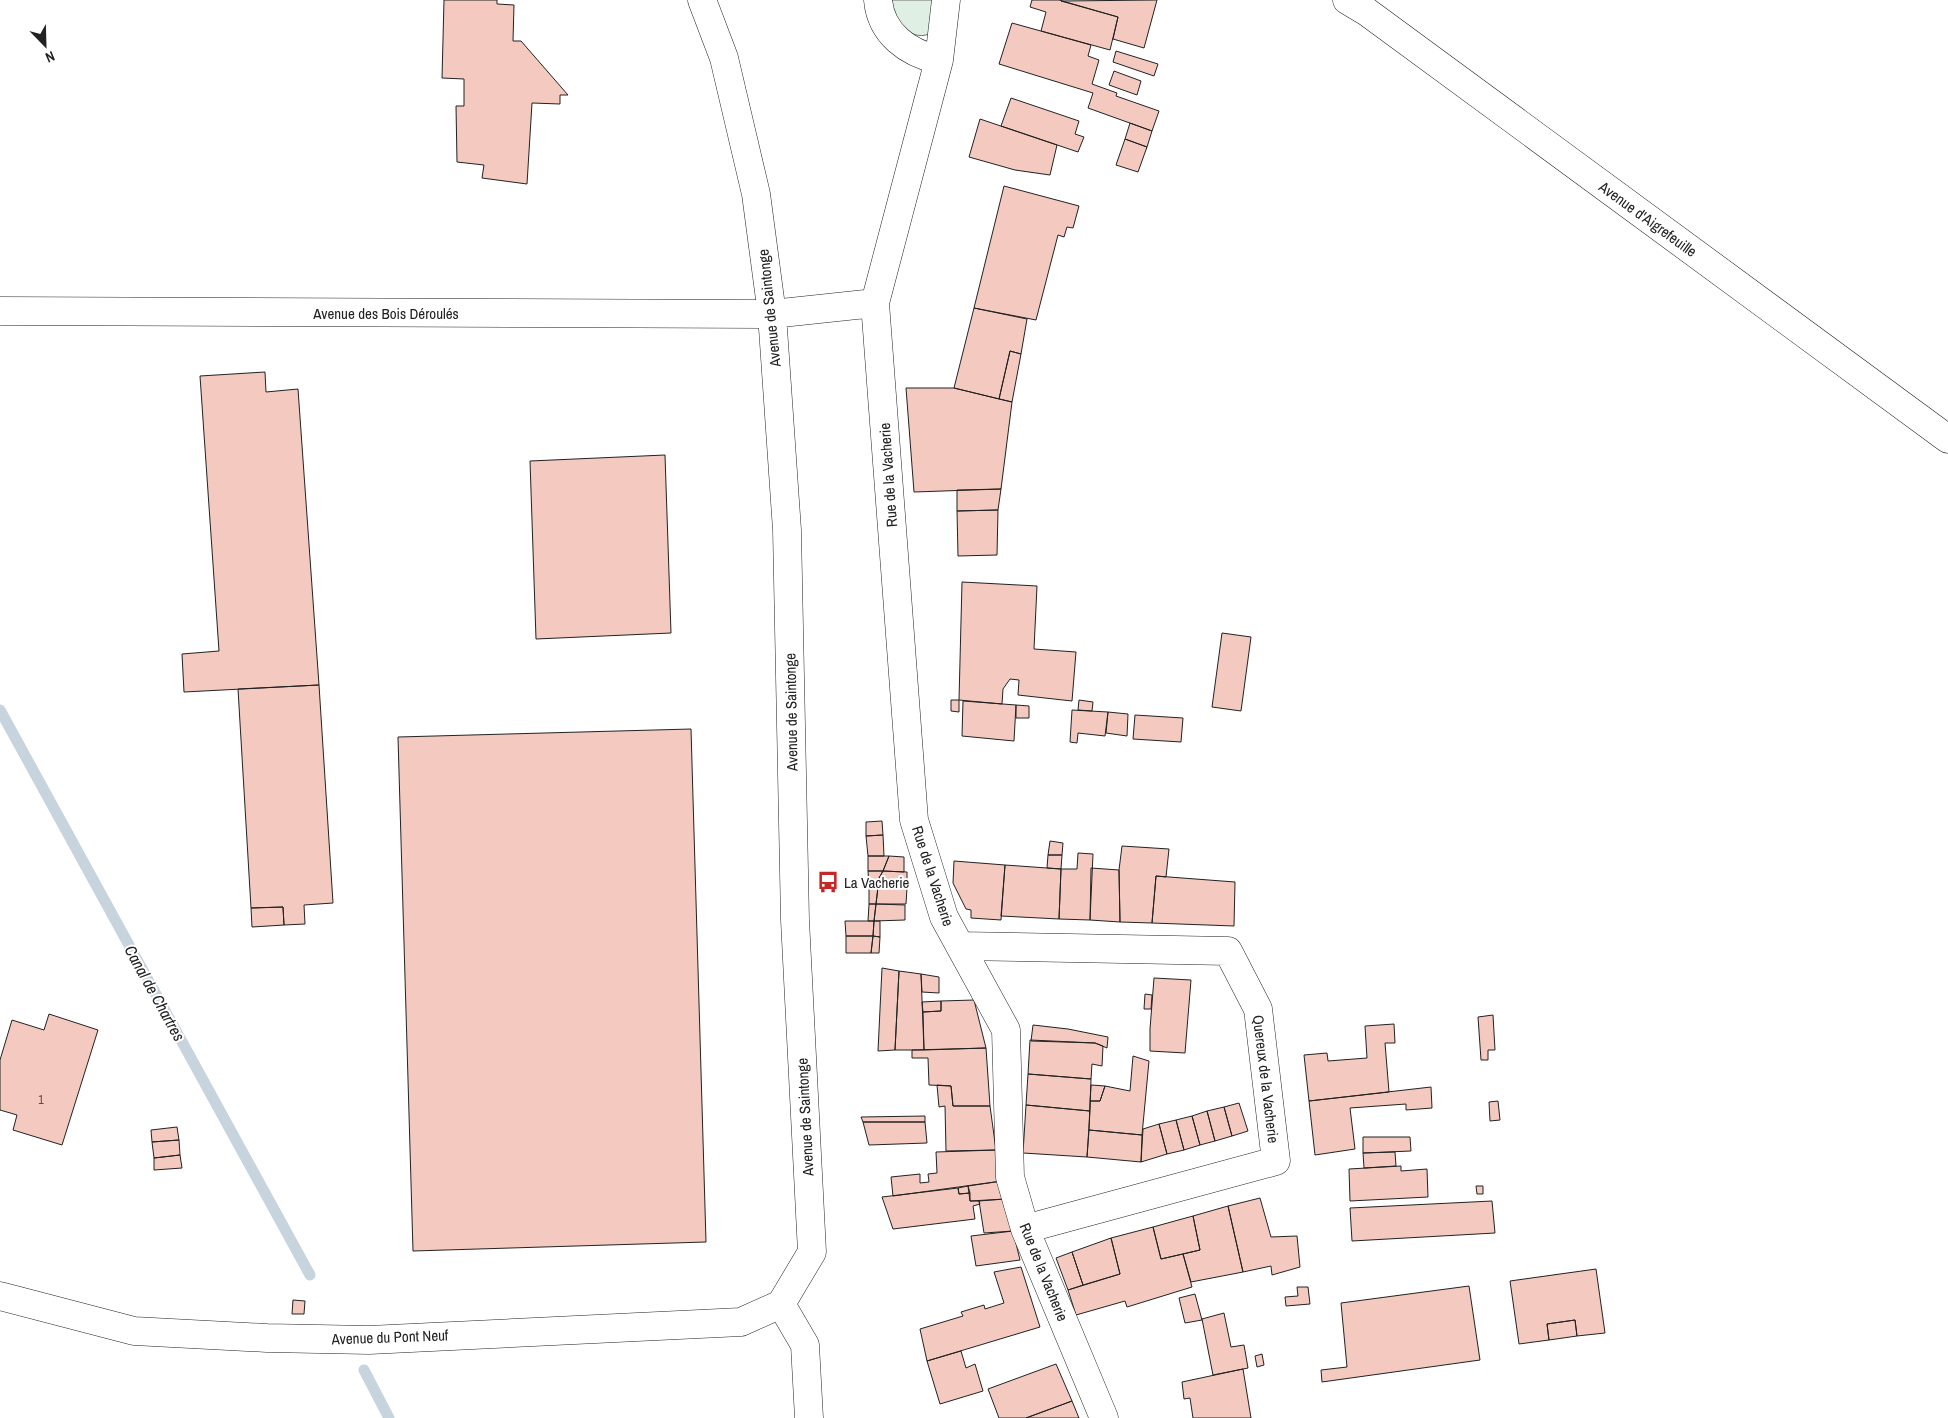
<svg xmlns="http://www.w3.org/2000/svg" width="1948" height="1418" font-family="'Archivo Narrow',sans-serif">
	<style>
		.green { fill: #e0efe3; stroke: #6f6f6f }
		.lines { fill: none; stroke-linecap: round; stroke-linejoin: round }
		.stream { stroke: #c7d3dd; stroke-width: 11 }
		.building { fill: #f3c9c0; stroke: #222 }
		.minor-casing { stroke: #222; stroke-width: 29 }
		.major-casing { stroke: #222; stroke-width: 29 }
		.minor { stroke: #fff; stroke-width: 28 }
		.major { stroke: #fff; stroke-width: 28 }
		.labels { text-anchor: middle; dominant-baseline: central; stroke-width: 4; stroke-linejoin: round; paint-order: stroke }
		.number-label { font-size: 12px; fill: #564c4a }
		.street-label { font-size: 15px; fill: #222; stroke: #fff }
		.poi-label { font-size: 15px; fill: #222; stroke: #fff; text-anchor: start }
		.water-label { font-size: 16px; font-style: italic; fill: #222; stroke: #fff }
	</style>
	<rect width="100%" height="100%" fill="#fff"/>
	<path class="green" d="M892,0H933L929,34C909,42 893,18 892,0Z"/>
	<g class="lines">
		<path class="stream" d="M0,710L310,1275
			M364,1370L389,1418"/>
	</g>
	<path class="building" d="M444,0H497V4L514,5L513,41H521L568,95H560V104L532,103L527,184L482,178L484,165L457,162L456,106H464V79L442,78Z
		M1032,0H1059L1118,17L1110,50L1041,31L1046,12L1030,7Z
		M1157,0L1144,48L1113,39L1118,17L1061,1Z
		M1012,23L1091,45L1088,56L1099,60L1092,84L1117,93L1116,96L1159,111L1152,131L1088,108L1093,93L999,64Z
		M1116,51L1158,64L1154,76L1113,62Z
		M1114,71L1141,81L1137,95L1109,85Z
		M1011,98L1079,121L1075,134L1084,137L1078,152L1001,126Z
		M980,119L1057,145L1050,175L1015,170L969,157Z
		M1130,123L1152,131L1147,147L1125,139Z
		M1125,139L1147,147L1138,172L1116,165Z
		M1004,186L1079,206L1073,228L1067,227L1064,237L1058,235L1036,320L974,308Z
		M974,308L1027,319L1021,354L1010,351L999,399L954,388Z
		M1010,351L1021,354L1012,402L999,399Z
		M265,372L266,392L298,389L319,685L184,692L182,654L219,651L200,376Z
		M906,388H954L1012,402L1001,489L914,492Z
		M665,455L671,633L536,639L530,461Z
		M1001,489L998,510L957,511V490Z
		M998,510L997,555L958,556L957,511Z
		M962,582L1037,586L1034,649L1076,652L1072,701L1018,695L1019,680L1010,679L1003,689L1002,704L959,700Z
		M1222,633L1251,637L1241,711L1212,707Z
		M319,685L333,903L304,905L305,924L284,925L283,907L251,908L238,689Z
		M951,700H959V712L951,711Z
		M1079,700L1093,702L1092,711L1078,710Z
		M963,701L1016,705L1014,741L962,736Z
		M1016,705L1029,706V718H1016Z
		M1072,710L1108,712L1105,736L1078,733L1077,743L1070,742Z
		M1108,712L1128,714L1127,736L1106,733Z
		M1135,715L1183,718L1181,742L1133,739Z
		M691,729L706,1242L413,1251L398,737Z
		M882,821L883,835L866,836V822Z
		M883,835L884,856H868L866,836Z
		M1050,841L1063,843L1062,855H1048Z
		M1122,846L1169,849L1166,877L1156,876L1152,923L1120,922L1119,870Z
		M1078,853L1093,854L1090,920L1059,919L1061,869H1077Z
		M1048,855H1062L1061,869L1047,868Z
		M868,856H889L883,871H868Z
		M889,856L904,857V872L883,871Z
		M954,861L1005,865L1001,920L971,918V910L966,909L953,883Z
		M1005,865L1061,869L1059,919L1001,916Z
		M1091,868L1119,870L1120,922L1090,920Z
		M868,871H883L879,878L878,887H869Z
		M883,871L907,872V888L878,887L879,878Z
		M1156,876L1235,882L1234,926L1152,923Z
		M869,887H878L876,904H869Z
		M878,887L907,888L906,904H876Z
		M869,904H876L874,921H868Z
		M876,904L905,905V920L874,921Z
		M283,907L284,925L252,927L251,908Z
		M845,921H874L873,936H846Z
		M874,921H880V937L873,936Z
		M846,936H873L871,953H846Z
		M873,936L880,937L879,953H871Z
		M882,968L899,971L895,1050L878,1051Z
		M899,971L921,974L924,1050H895Z
		M921,974L939,977V993L922,992Z
		M1154,978L1191,980L1185,1053L1150,1051V1029Z
		M1145,994L1152,995L1151,1009H1144Z
		M974,1000L986,1048L924,1050L923,1012L941,1011V1001Z
		M941,1001V1011L923,1012L922,1002Z
		M49,1014L98,1030L62,1145L13,1130L17,1115L0,1110V1060L12,1020L44,1030Z
		M1493,1015L1495,1050H1488V1060H1481L1478,1017Z
		M1394,1024L1395,1043H1385L1389,1092L1309,1101L1304,1055L1327,1053L1328,1061L1367,1058L1365,1026Z
		M1033,1025L1068,1029L1108,1037L1107,1048L1095,1043L1031,1041Z
		M1030,1040L1095,1043L1103,1046L1102,1066L1092,1064L1091,1079L1028,1074Z
		M986,1048L990,1106H953L951,1086L929,1085L928,1058H912V1050Z
		M1133,1056L1149,1061L1142,1135L1089,1130L1090,1101H1100L1105,1086L1130,1091Z
		M1028,1074L1091,1079L1090,1111L1026,1105Z
		M937,1085L951,1086L953,1106H990L996,1150L946,1151L945,1106L939,1107Z
		M1091,1085L1105,1086L1100,1101H1090Z
		M1431,1087L1432,1108L1406,1110V1104L1350,1108L1355,1149L1315,1155L1309,1101Z
		M1498,1101L1500,1120L1490,1121L1489,1102Z
		M1239,1103L1248,1131L1232,1136L1224,1107Z
		M1026,1105L1090,1111L1087,1157L1023,1153Z
		M1224,1107L1232,1136L1215,1141L1207,1111Z
		M1207,1111L1215,1141L1200,1145L1192,1116Z
		M925,1116V1122H863L861,1117Z
		M1192,1116L1200,1145L1184,1150L1176,1120Z
		M1176,1120L1184,1150L1167,1154L1159,1124Z
		M863,1122H925L927,1143L869,1145Z
		M1159,1124L1167,1154L1141,1162L1143,1129Z
		M177,1127L179,1140L152,1142L151,1130Z
		M1089,1130L1142,1135L1141,1162L1087,1157Z
		M1363,1137H1410L1411,1151L1363,1153Z
		M179,1140L180,1155L154,1158L152,1142Z
		M996,1150L1002,1181L893,1196L891,1177L920,1174V1183L929,1182L928,1174L937,1173L936,1152Z
		M1395,1152L1396,1166L1364,1168L1363,1153Z
		M180,1155L182,1168L154,1170V1158Z
		M1401,1166V1171L1427,1169L1428,1197L1350,1201L1349,1169Z
		M1002,1181L1005,1199L970,1201L968,1186Z
		M968,1186L970,1193L959,1194L958,1188Z
		M1476,1186H1483V1194H1477Z
		M958,1188L959,1194L970,1193V1201H979L980,1204L973,1206L975,1219L893,1229L882,1197Z
		M1260,1198L1271,1237L1297,1236L1300,1267L1272,1275L1271,1266L1243,1272L1228,1206Z
		M1005,1199L1013,1231L984,1233L979,1201Z
		M1492,1201L1495,1233L1352,1241L1350,1208Z
		M1228,1206L1243,1272L1191,1282L1183,1254L1200,1250L1193,1216Z
		M1193,1216L1200,1250L1161,1259L1153,1227Z
		M1153,1227L1161,1259L1183,1254L1192,1287L1127,1307L1125,1301L1076,1315L1068,1290L1120,1274L1111,1238Z
		M1013,1231L1020,1260L976,1266L971,1236Z
		M1111,1238L1120,1274L1083,1285L1072,1252Z
		M1072,1252L1083,1285L1068,1290L1056,1258Z
		M1021,1267L1040,1327L927,1361L920,1329L963,1316L961,1312L984,1305L985,1309L1004,1303L994,1272Z
		M1596,1269L1605,1333L1577,1336L1575,1320L1547,1324L1549,1340L1519,1344L1510,1281Z
		M1469,1286L1480,1360L1322,1382L1321,1370L1347,1367L1341,1303Z
		M1297,1287H1308L1310,1304L1286,1306L1285,1297L1298,1296Z
		M1195,1294L1202,1320L1185,1323L1179,1298Z
		M293,1300L305,1301L304,1314H292Z
		M1224,1313L1231,1347L1244,1345L1248,1368L1213,1375L1202,1319Z
		M1575,1320L1577,1336L1549,1340L1547,1324Z
		M961,1351L966,1368L975,1364L983,1391L940,1404L927,1361Z
		M1262,1354L1264,1365L1257,1367L1255,1356Z
		M1056,1364L1072,1401L1026,1418H999L988,1389Z
		M1243,1369L1251,1418H1193L1190,1398L1184,1399L1182,1382Z
		M1072,1401L1079,1418H1026Z"/>
	<g class="lines">
		<g class="minor-casing">
			<path id="minor" d="M702,0L724,58L756,194L772,314L787,530L795,920L812,1252L781,1304
				M878,0C881,34 908,53 939,60
				M875,303L939,60L946,0
				M0,311L772,314L875,303L914,820L944,917L1006,1030L1010,1177L1025,1229L1104,1418
				M960,946L1228,951L1258,1009L1276,1161L1025,1229
				M0,1296L134,1331L267,1338L369,1340L741,1322L781,1304
				M781,1304L805,1345L809,1418"/>
		</g>
		<g class="major-casing">
			<path id="major" d="M1347,0L1367,12L1948,439"/>
		</g>
		<use href="#minor" class="minor"/>
		<use href="#major" class="major"/>
	</g>
	<defs>
		<g id="bus-bare" transform="scale(1.725)"><path d="M-5-6H5V4H4V6H2V4H-2V6H-4V4H-5ZM-3.5-4V0h7V-4ZM-3.5 1.2v1.5H-2V1.2ZM2 1.2v1.5H3.5V1.2Z" fill="#c62828" stroke="#fff" stroke-width="2.5" paint-order="stroke"/></g>
	</defs>
	<g fill-rule="evenodd">
		<use href="#bus-bare" x="828" y="882"/>
	</g>
	<g class="labels">
		<g class="number-label">
			<text x="41" y="1100">1</text>
		</g>
		<g class="street-label">
			<text transform="translate(1648 219) rotate(36)">Avenue d'Aigrefeuille</text>
			<text transform="translate(769 308) rotate(-96)">Avenue de Saintonge</text>
			<text x="386" y="313">Avenue des Bois Déroulés</text>
			<text transform="translate(888 475) rotate(-94)">Rue de la Vacherie</text>
			<text transform="translate(791 712) rotate(-91)">Avenue de Saintonge</text>
			<text transform="translate(933 876) rotate(72)">Rue de la Vacherie</text>
			<text transform="translate(1266 1079) rotate(83)">Quereux de la Vacherie</text>
			<text transform="translate(805 1117) rotate(-93)">Avenue de Saintonge</text>
			<text transform="translate(1044 1272) rotate(68)">Rue de la Vacherie</text>
			<text transform="translate(390 1337) rotate(-2)">Avenue du Pont Neuf</text>
		</g>
		<g class="poi-label">
			<text x="844" y="882">La Vacherie</text>
		</g>
		<g class="water-label">
			<text transform="translate(155 993) rotate(61)">Canal de Chartres</text>
		</g>
	</g>
	<g transform="translate(45 45) rotate(157)" stroke="#ffffff" stroke-width="4" paint-order="stroke">
	<path d="M0-4L9 19L0 12L-9 19Z" fill="#222222"/>
	<text y="-8" font-size="14" font-weight="bold" text-anchor="middle" fill="#222222">N</text>
	</g>
</svg>
